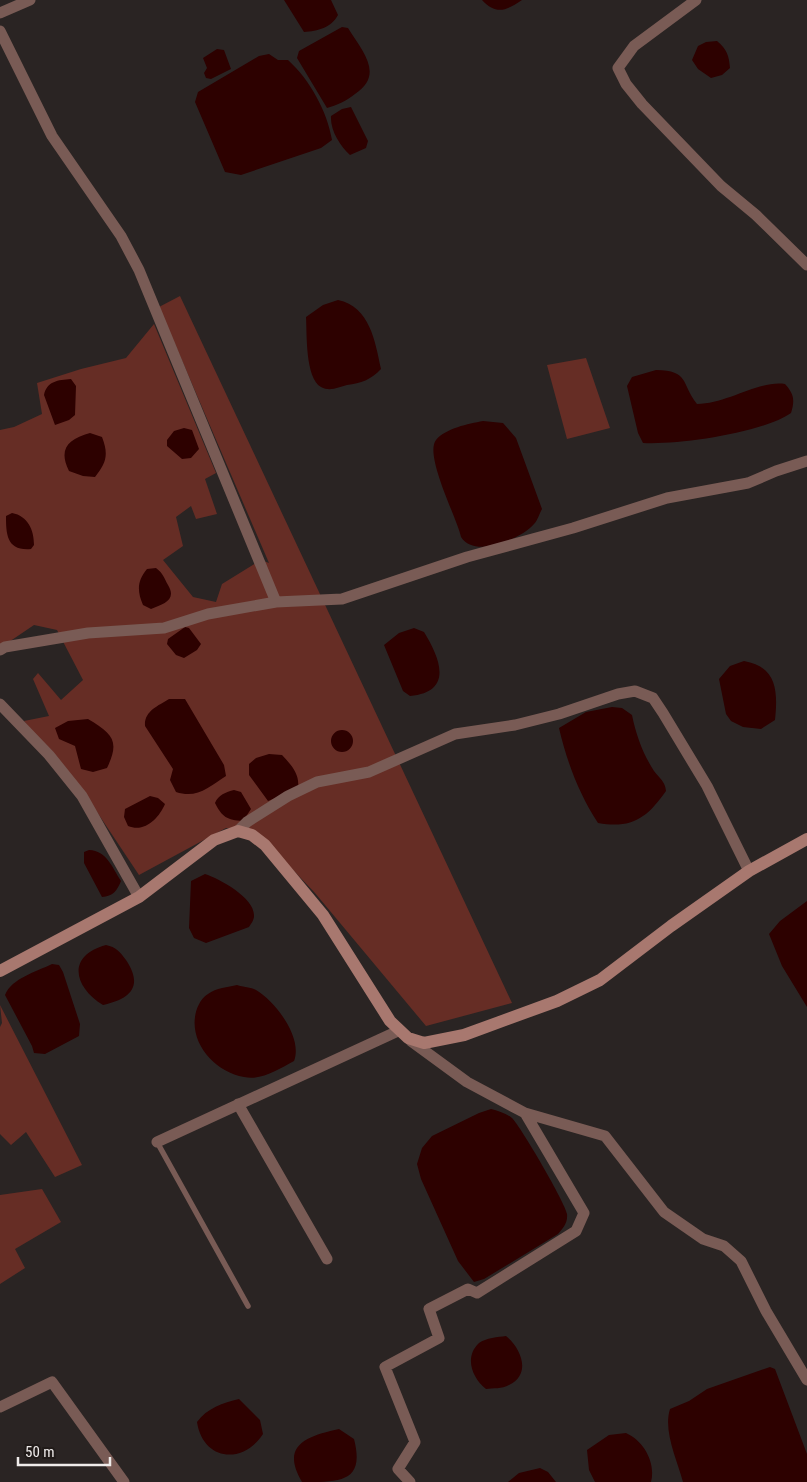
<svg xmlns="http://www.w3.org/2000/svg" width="807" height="1482" font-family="'Roboto Condensed',sans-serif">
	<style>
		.green { fill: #662d25 }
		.water { fill: #2d0100 }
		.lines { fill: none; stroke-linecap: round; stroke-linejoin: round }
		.lane { stroke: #795b55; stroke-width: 5.5 }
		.street { stroke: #795b55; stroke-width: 11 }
		.secondary { stroke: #a8786f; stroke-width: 12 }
	</style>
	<rect width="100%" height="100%" fill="#2a2423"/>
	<path class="green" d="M180,296L512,1003L426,1026L315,893L256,831L226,828L139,875L91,803L24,721L49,716L33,679L38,673L61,700L83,680L57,630L34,625L0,648V430L14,427L42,414L37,383L81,369L126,358L154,324L216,473L205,479L217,514L196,519L191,506L176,517L183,546L163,560L193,597L216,602L222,584L261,560L269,563L159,307Z
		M586,358L610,428L567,439L547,365Z
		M0,1005L82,1165L55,1177L26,1132L11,1145L0,1134V1027L2,1023Z
		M42,1189L61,1222L15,1249L25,1268L0,1284V1195Z"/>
	<path class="water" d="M284,0H331L338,15C331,28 318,31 304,32Z
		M482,0H522C506,11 496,15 482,0Z
		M342,27L348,28C362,51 385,74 355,94C346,101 338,105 327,108L297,58L299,51Z
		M717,41C727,49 729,56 730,68L722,75L711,78L698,69L692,60L698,46L706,42Z
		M217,49L224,50L231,69L211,79L206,78L204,73L207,68L203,58Z
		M269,54L278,60H288C310,80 327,111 332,140L321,148L241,175L225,172L195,102L198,92L259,56Z
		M351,107L368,141L366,148L350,155C340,146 330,130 331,116L342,109Z
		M338,300C370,307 375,341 381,369C371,380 361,383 347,385C339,387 330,392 321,387C305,378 307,333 306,317L323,305Z
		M656,370C690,371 680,382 697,404C727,404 759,380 785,384C794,394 795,400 791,413C762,433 679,445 643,443L638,433L627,386L632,377Z
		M71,379L76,386L75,415L69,420L55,425L44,395C47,381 58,380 71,379Z
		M483,421L503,423L516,438L542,509C539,514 538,520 534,524C521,539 475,559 461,537C457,518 424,455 436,440C446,428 468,424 483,421Z
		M184,428L192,430L199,449L191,458L182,459L167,446V440L174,431Z
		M90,433L102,437C109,455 106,463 95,477L83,476L69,471C58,449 68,439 90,433Z
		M12,513C28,516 34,530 34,545L31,549C7,551 6,535 6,516Z
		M156,568C163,573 164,578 168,585C177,600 164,604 151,609L143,605C137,591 137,581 147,569Z
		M185,627L189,628L201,644L197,650L184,658L176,655L167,644L168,639Z
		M414,628L424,632C440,658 454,692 410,696L403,691L384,645L399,633Z
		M744,661C777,667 778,691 775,720L761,729L743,727L731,721L726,714L719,679L730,666Z
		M169,699H185L224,765L226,776C209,787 197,799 176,792L170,780L173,769L145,726C144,711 158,706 169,699Z
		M612,707L622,708L632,715C636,735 643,754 654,771C660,779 665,781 666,791C647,818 632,829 598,823C579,794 567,762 559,728L586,712Z
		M88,719C113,734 120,741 107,768L93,772L81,769L75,746L59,739L55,728L68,721Z
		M331 741a11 11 0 1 1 22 0a11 11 0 1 1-22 0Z
		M269,754L282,755C292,766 300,774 298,789L268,801L249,775V764L256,758Z
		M234,790L241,792L251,809L243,821C227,820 222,817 215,803C218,795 226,792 234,790Z
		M150,796L158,798L165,804C159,818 145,833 128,826L124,817L125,809Z
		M89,850C107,851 112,867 121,881C117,891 113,896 102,897L84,863V852Z
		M205,874C220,879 255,898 254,916C254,920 251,924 249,927L206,943L194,938L189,928L191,881Z
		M807,901V1007L782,966L769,934L780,921Z
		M106,945C116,947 120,952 126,960C144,987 130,999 103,1005C74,987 66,956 106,945Z
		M52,964L59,965L63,972L80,1024L79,1036L45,1054L34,1053L32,1046L5,995C12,978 36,972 52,964Z
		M237,985C243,987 251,987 256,990C276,1002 303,1038 294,1061C279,1069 261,1081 244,1077C216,1072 191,1045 195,1017C196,1009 200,999 208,994C216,988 228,987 237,985Z
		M491,1109C498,1111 506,1113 512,1118C521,1127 566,1204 567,1214C568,1223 563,1228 558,1234L484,1279L474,1282L458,1261L421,1179L417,1164L422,1148L432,1136L479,1113Z
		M506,1336C521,1348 532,1374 509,1385C502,1389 493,1388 486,1389C472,1378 464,1357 479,1343C486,1338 498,1337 506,1336Z
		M770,1367L775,1369L807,1454V1482H683C677,1460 663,1431 670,1409L689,1401L707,1389Z
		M239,1399L260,1420L263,1434C243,1465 203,1461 197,1422C207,1408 223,1403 239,1399Z
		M339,1429L354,1439C365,1482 341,1482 302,1482C280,1445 307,1436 339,1429Z
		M626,1433C644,1441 656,1463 651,1482H595L589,1470L587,1450L609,1435Z
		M540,1468L548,1472L556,1482H508L519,1473Z"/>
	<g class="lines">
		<path class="lane" d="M157,1142L248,1306"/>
		<path class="street" d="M696,0L634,46L618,68L626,84L642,104L721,186L756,215L807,265
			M0,13L30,0
			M0,31L52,136L121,236L139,270L276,602
			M0,650L5,647L88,633L164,628L208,614L276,602L342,599L467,557L573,528L667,498L748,483L776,471L807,461
			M0,704L49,755L82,796L139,897
			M238,831L247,822L288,796L317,782L369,772L455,734L515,725L559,714L618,694L635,691L653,698L663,713L707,786L749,871
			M411,1041L467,1082L525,1113L605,1136L664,1212L703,1239L724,1246L741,1261L766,1311L807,1380
			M238,1104L327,1259
			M157,1142L398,1031
			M0,1407L52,1382L124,1482
			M410,1482L398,1469L415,1442L385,1367L439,1338L429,1309L468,1289L477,1293L576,1231L584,1213L525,1113"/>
		<path class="secondary" d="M0,971L139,897L214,840L238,831L252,835L265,845L323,915L390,1021L408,1038L424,1043L464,1035L557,1001L600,980L671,926L749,871L807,839"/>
	</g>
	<path d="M18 1457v8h92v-8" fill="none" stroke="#efebea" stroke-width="2.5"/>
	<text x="25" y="1457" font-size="15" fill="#efebea" stroke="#211b19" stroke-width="4" paint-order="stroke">50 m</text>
</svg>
